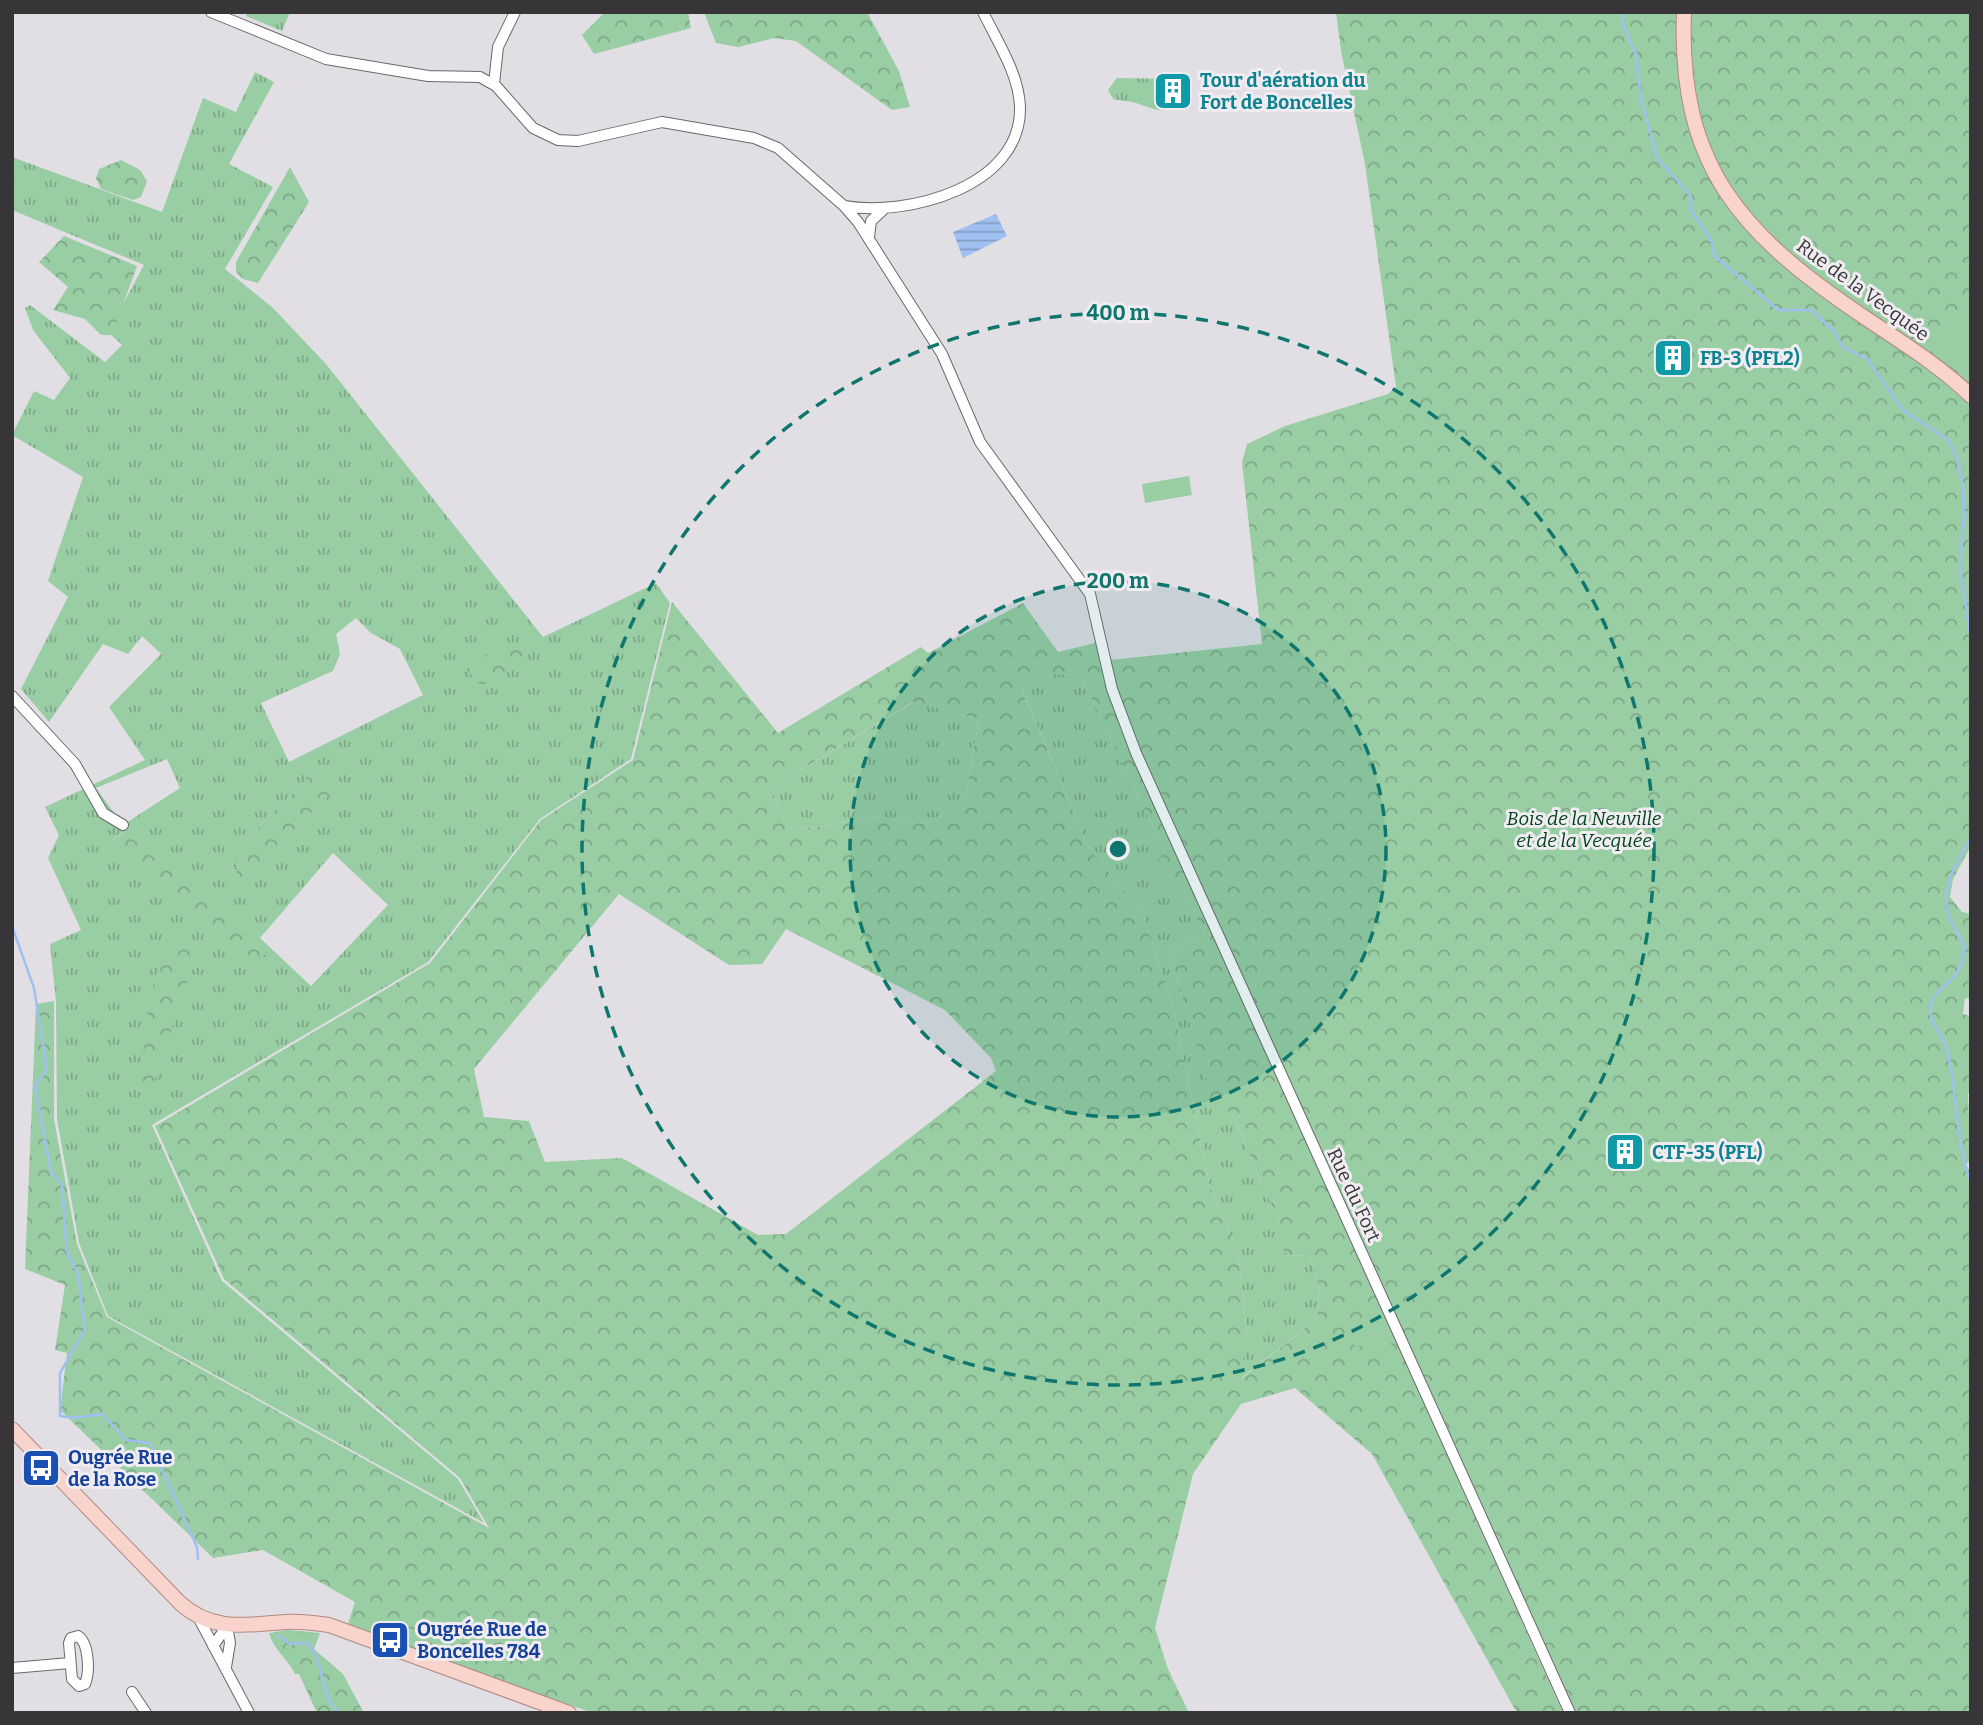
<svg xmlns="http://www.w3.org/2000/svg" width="1983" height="1725" font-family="Bitter,serif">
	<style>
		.grass { fill: url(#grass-tufts); fill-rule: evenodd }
		.forest { fill: url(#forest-crowns); fill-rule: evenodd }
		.garden { fill: #99cda4 }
		.water { fill: url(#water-rules) }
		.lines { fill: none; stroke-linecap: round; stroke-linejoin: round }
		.stream { stroke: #9fc0f1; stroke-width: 2.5 }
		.minor-casing { stroke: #6b676c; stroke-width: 12 }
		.major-casing { stroke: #b18a82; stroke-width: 16 }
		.minor { stroke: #fff; stroke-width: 10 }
		.major { stroke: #f8d4cc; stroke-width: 14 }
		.ring { fill: none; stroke: #0f766e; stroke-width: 3.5; stroke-dasharray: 12 9 }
		.labels { text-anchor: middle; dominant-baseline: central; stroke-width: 6; stroke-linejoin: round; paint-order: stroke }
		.culture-label { font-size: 19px; font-weight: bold; fill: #0d838f; stroke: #f0ecf1; text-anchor: start }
		.street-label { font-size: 19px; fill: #373537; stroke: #f0ecf1 }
		.park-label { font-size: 19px; font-style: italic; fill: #00461c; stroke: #f0ecf1 }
		.transit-label { font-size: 19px; font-weight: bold; fill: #164399; stroke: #f0ecf1; text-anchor: start }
		.centre { fill: #0f766e; stroke: #f0ecf1; stroke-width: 3.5 }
		.ring-label { font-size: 21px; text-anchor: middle; font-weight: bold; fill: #0f766e; stroke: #f0ecf1; stroke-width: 6; stroke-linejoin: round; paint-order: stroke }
	</style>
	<defs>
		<pattern id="grass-tufts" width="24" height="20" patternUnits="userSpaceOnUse" patternTransform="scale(1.75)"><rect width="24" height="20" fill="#99cda4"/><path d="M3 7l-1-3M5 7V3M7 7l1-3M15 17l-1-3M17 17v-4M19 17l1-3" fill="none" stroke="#7ea786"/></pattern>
		<pattern id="forest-crowns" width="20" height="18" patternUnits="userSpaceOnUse" patternTransform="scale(1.75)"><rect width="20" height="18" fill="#99cda4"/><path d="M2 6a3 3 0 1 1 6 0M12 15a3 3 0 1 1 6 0" fill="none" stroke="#7ea786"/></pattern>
		<pattern id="water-rules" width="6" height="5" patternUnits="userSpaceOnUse" patternTransform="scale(1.75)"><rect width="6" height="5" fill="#9fc0f1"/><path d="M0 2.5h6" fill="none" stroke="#829dc4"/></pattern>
	</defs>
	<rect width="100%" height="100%" fill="#e2dfe4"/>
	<path class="grass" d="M247,12H290L282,31L246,16Z
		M255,72L274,82L229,164L273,187L225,269L273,308L326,364L543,637L656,583L670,603L631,759L540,819L428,962L152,1125L222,1281L458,1479L484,1523L108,1316L79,1243L57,1119L56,1001L50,944L81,930L48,858L59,835L45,807L145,760L109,707L161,654L142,636L128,654L103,644L49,722L21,689L68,597L48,581L83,477L12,435L34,391L54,400L70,378L33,330L25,308L30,305L105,362L122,345L108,332L144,265L12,210V157L162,212L203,98L236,112ZM356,618L371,633L400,649L423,695L289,762L261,703L333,671L340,654L336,634ZM167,759L180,788L123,825L96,788ZM318,769L336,786L227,902L246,840ZM123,832L266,954V955L113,840ZM333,853L388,905L311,986L260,938Z
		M1117,78L1178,79L1182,85L1179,102C1164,117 1153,108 1136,103C1129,101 1120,101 1113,99L1108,90Z
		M1054,674L1080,675L1165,852V874L1186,895L1204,934L1169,950L1217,1117L1231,1111L1282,1229L1287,1255L1309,1256C1319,1278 1321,1295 1317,1319L1240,1379L1247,1333L1238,1253L1210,1187L1173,1006L1143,914L1089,848L1021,687Z
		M914,702L979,719L965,800L927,824L875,817L811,828L787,826L771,788Z"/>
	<path class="forest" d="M605,12H688L691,28L594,54L582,35Z
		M704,12H867L899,71L910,107L892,110L796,41L774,38L738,47L716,43Z
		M1336,12H1971V846L1953,879L1950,897L1962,912L1971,914V999L1965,998L1963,1014L1971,1016V1091L1968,1094L1971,1161L1966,1164L1971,1174V1713H1575L1123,710L1110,660L1262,644L1242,462L1247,444L1285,426L1388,394L1396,387L1365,164L1341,51Z
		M121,160L140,170L147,181L141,197L133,200L101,189L96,178L99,169Z
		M290,167L309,202L258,283L243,279L236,272V262Z
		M64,236L137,266L112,335H101L85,319L53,310L68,287L39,262Z
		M672,602L778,733L921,647L928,653L1023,603L1058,652L1099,642L1109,692L1120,727L1563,1713H1517L1372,1454L1295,1388L1241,1404L1193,1474L1155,1628L1168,1669L1189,1713H593L347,1627L355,1602L263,1550L213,1558L60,1410L67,1353L55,1350L65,1285L25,1269L36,1004L54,1001V1119L77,1244L107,1317L489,1528L460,1478L224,1279L155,1126L430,963L541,820L633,760ZM1054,674L1080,675L1165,852L1154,866L1165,874L1160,883L1171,891L1172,900L1186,895L1204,934L1169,950L1217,1118L1231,1111L1282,1229L1280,1245L1287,1255L1309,1256C1319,1278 1321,1295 1317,1319L1241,1379L1247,1333L1238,1253L1210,1187L1173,1006L1143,914L1089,848L1021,688ZM913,702L979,719L965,800L927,824L875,817L811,828L787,826L771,788ZM619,894L729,965L762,964L786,929L945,1010L991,1058L996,1071L786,1234L758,1235L622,1158L545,1162L529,1121L484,1117L474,1069Z
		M511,642L525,657L524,663L481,686L466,669L500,645Z
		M318,769L337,785L226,904L246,840Z
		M124,832L267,954L255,960L113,840Z
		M191,938L199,947L148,1101L141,1073L148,1006L158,967L174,945Z
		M288,1630L320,1633L314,1649L343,1674L364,1713H317L299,1674H295C287,1658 273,1649 269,1633Z"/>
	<path class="garden" d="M1971,299V375L1967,379L1926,347L1939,328Z
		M1189,476L1192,495L1145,503L1142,484Z
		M1377,1324L1383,1327L1398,1360L1375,1349L1341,1342L1338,1335Z"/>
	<path class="water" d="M996,214L1007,236L963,258L953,232Z"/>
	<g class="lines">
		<path class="stream" d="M1623,12L1622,23L1636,55L1641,98L1657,158L1691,196V210L1711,240L1715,256L1778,310H1811L1834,331L1843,347L1867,359L1903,410L1948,440L1958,461L1963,485L1964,515L1960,567L1971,640
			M1971,838C1955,865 1937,891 1952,923C1957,933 1965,940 1964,952C1960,984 1935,986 1931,1004C1927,1025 1944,1034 1948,1053C1958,1097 1956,1142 1971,1184
			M12,926L34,988L47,1069L35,1086L51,1173L62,1185L67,1252L78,1274L85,1330L60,1373V1416L73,1418L102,1414L126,1440L150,1443L197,1547L198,1559
			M279,1636L290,1644L307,1643C328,1666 316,1689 339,1713"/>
		<g class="minor-casing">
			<path id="minor" d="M211,12L326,59L428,76L480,77L496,86L533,128L558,140L578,141L662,122L754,138L778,148L844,206L858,222L942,354L980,442L1090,594L1112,689L1136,753L1570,1713
				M494,84L498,47L515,12
				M844,206C907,217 1022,187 1020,107C1019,74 997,41 983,12
				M869,237L871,221L883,210
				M12,696L75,764L103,813L123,825
				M197,1615L249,1713
				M78,1636C89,1643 90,1672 85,1684L79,1686L72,1679L69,1643L71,1638Z
				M213,1646L227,1626L230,1643L226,1667
				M12,1668L70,1663
				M132,1692L146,1713"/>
		</g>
		<g class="major-casing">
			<path id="major" d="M1684,12C1678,167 1742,235 1864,317C1901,342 1939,365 1971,396
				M12,1429L180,1603C212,1632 246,1625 285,1622C299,1621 314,1623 329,1625L569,1713"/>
		</g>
		<use href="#minor" class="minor"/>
		<use href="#major" class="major"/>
	</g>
	<circle cx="1118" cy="849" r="268" fill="#0f766e" fill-opacity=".12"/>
	<g class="ring">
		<circle cx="1118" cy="849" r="268"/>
		<circle cx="1118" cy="849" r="536"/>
	</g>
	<defs>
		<g id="building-square" transform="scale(2.0125)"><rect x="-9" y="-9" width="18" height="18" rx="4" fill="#0f9aa8" stroke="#f0ecf1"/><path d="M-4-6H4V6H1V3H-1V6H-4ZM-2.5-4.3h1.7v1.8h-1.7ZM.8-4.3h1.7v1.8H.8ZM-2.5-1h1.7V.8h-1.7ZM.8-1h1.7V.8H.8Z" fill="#fff"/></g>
		<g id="bus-square" transform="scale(2.0125)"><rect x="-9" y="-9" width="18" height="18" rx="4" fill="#1a4fb4" stroke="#f0ecf1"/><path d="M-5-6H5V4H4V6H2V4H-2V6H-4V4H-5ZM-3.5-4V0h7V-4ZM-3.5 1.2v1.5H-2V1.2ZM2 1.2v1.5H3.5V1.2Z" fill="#fff"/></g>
	</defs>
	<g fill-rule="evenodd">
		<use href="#building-square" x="1173" y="91"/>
		<use href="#building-square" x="1673" y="358"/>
		<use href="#building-square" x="1625" y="1152"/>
		<use href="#bus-square" x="41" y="1468"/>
		<use href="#bus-square" x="390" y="1640"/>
	</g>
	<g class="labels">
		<g class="culture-label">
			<text x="1200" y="80">Tour d'aération du<tspan x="1200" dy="22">Fort de Boncelles</tspan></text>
			<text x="1700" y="358">FB-3 (PFL2)</text>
			<text x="1652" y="1152">CTF-35 (PFL)</text>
		</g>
		<g class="street-label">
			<text transform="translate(1863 290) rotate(36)">Rue de la Vecquée</text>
			<text transform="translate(1354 1195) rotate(65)">Rue du Fort</text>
		</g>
		<g class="park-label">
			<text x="1584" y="818">Bois de la Neuville<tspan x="1584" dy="22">et de la Vecquée</tspan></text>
		</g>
		<g class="transit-label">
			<text x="68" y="1457">Ougrée Rue<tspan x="68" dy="22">de la Rose</tspan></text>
			<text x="417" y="1629">Ougrée Rue de<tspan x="417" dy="22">Boncelles 784</tspan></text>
		</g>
	</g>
	<circle cx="1118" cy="849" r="10" class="centre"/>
	<g class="ring-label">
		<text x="1118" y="320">400 m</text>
		<text x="1118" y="588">200 m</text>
	</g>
	<rect width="1983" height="1725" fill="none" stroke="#373537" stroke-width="28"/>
</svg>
